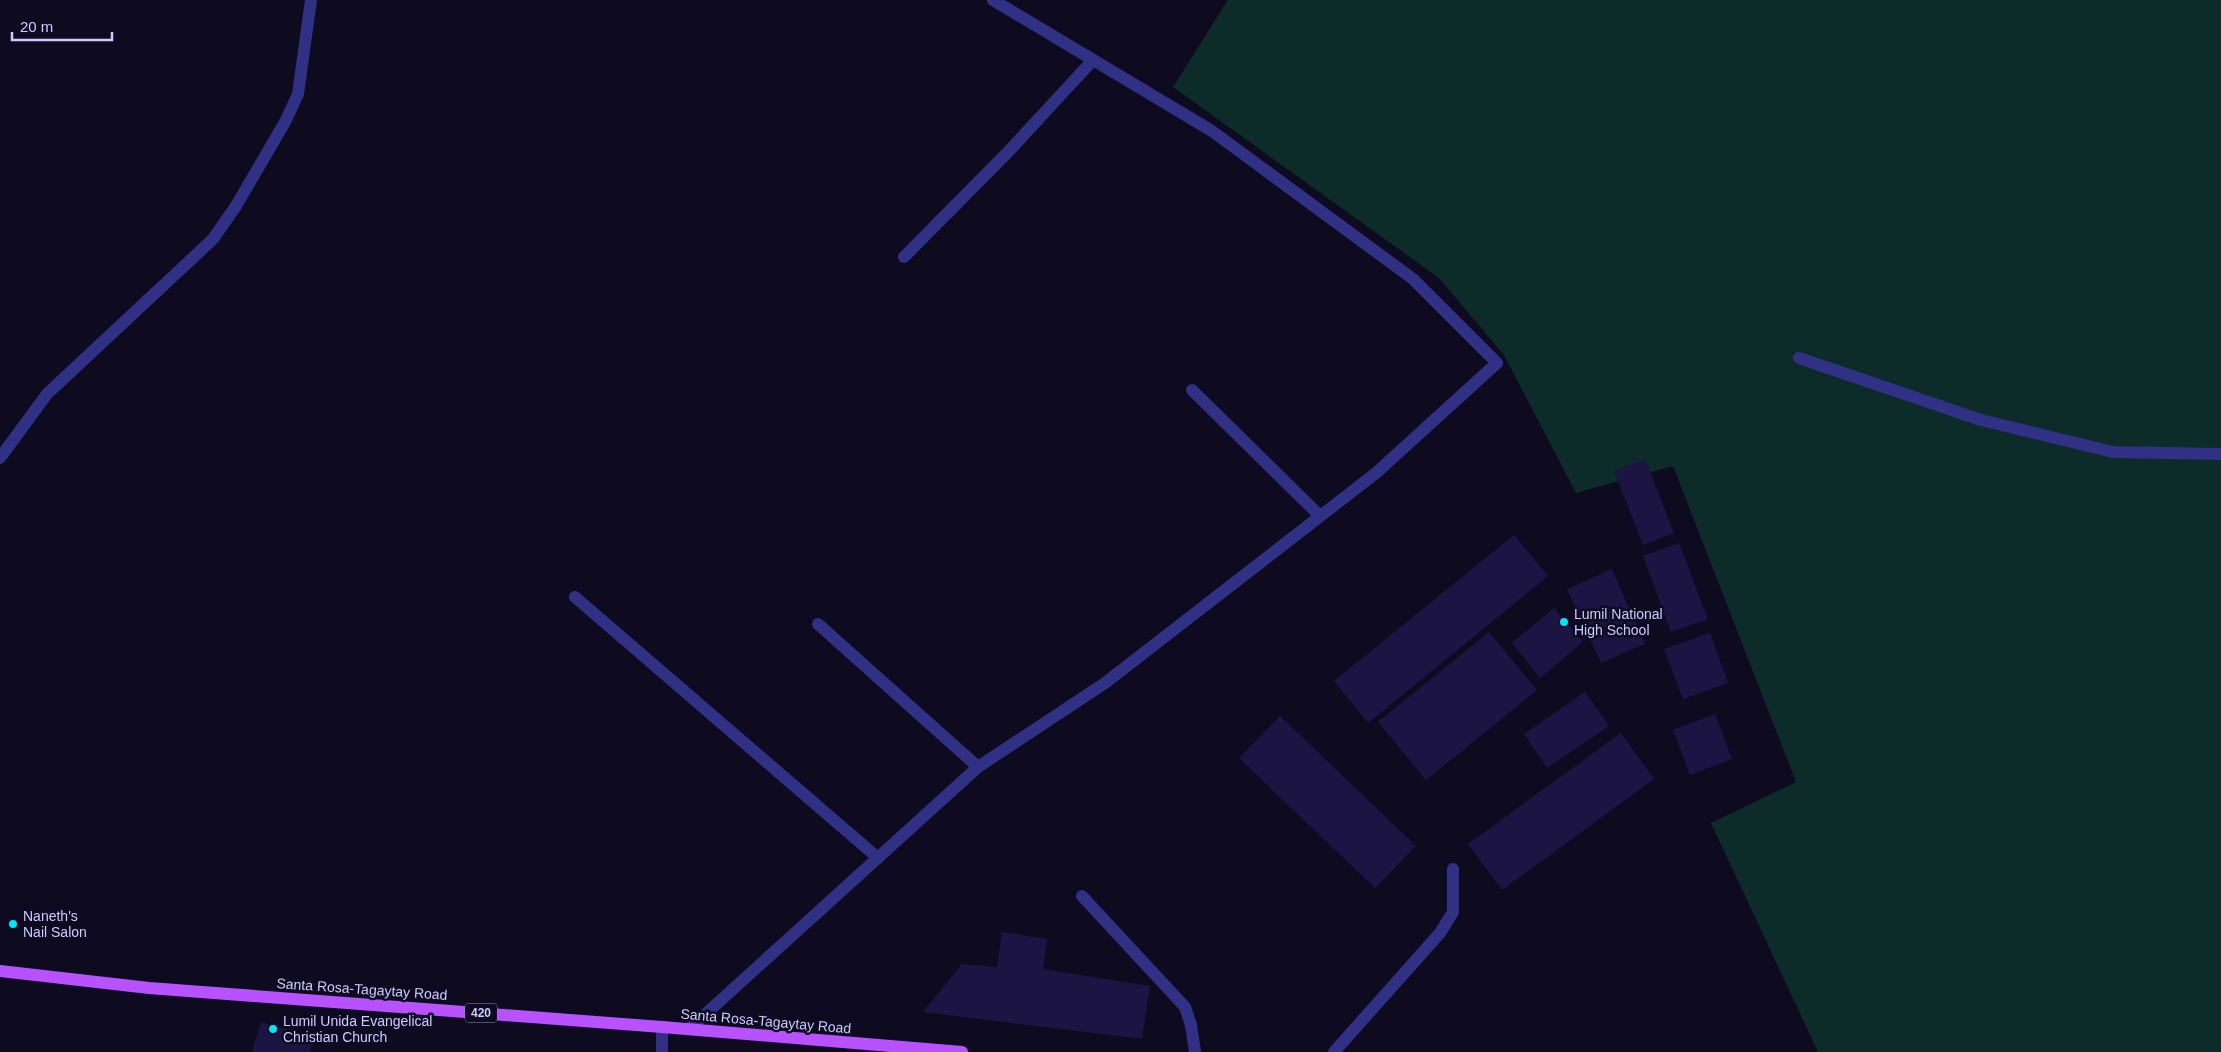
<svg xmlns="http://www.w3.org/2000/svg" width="2221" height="1052" font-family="Arial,sans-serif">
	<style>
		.green { fill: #0d2b29 }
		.building { fill: #1c1544 }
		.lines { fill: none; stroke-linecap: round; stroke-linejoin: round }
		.service { stroke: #303085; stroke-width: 12 }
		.minor { stroke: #303085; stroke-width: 12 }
		.primary { stroke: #b851ff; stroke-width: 12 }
		.poi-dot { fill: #00e6f5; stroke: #0e0b21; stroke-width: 2 }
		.labels { text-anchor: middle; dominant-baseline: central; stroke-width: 5; stroke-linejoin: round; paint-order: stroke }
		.shield { fill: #0e0b21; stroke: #9491bc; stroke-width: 1 }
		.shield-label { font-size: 12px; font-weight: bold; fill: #cecaff }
		.poi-label { font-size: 14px; fill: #cecaff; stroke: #0e0b21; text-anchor: start }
		.street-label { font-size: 14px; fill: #cecaff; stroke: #0e0b21 }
	</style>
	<rect width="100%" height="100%" fill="#0e0b21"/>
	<path class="green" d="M1228,0H2221V1052H1818L1711,823L1796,782L1673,466L1576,493L1504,355L1439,278L1173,87Z"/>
	<path class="building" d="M1645,459L1674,533L1643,545L1614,471Z
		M1514,535L1548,576L1368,723L1334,681Z
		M1679,543L1708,619L1671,632L1643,556Z
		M1612,569L1645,644L1601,663L1567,589Z
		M1554,608L1583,642L1540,678L1512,643Z
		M1489,632L1537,690L1426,780L1378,722Z
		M1710,633L1728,683L1683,699L1664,649Z
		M1585,692L1609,726L1547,768L1524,734Z
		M1715,714L1732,759L1690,775L1673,730Z
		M1280,716L1416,846L1375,888L1239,758Z
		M1621,733L1654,779L1502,890L1468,844Z
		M1002,932L1047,939L1043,969L1150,986L1142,1039L923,1012L962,964L997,967Z
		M261,1022L314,1037L310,1052H252Z"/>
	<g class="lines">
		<path class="service" d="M904,257L1008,152L1093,60
			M1799,358L1981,420L2113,452L2221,454
			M1192,390L1320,516
			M575,597L878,858
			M1082,896L1185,1007L1191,1025L1195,1052
			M662,1052V1027
			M1334,1052L1440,933L1453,912V869"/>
		<path class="minor" d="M0,458L47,394L213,239L236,206L285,122L298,94L311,0
			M818,624L978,767
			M689,1029L978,767L1105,683L1376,473L1497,363L1413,279L1212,131L993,0"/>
		<path class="primary" d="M0,971L149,988L662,1027L962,1052"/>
	</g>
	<g class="poi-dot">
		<circle cx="1564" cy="622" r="5"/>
		<circle cx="13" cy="924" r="5"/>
		<circle cx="273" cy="1029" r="5"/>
	</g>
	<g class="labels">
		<rect class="shield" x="465" y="1003.5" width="32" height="19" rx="4"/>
		<g class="shield-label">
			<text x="481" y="1013">420</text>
		</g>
		<g class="poi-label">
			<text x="1574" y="614">Lumil National<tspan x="1574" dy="16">High School</tspan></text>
			<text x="23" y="916">Naneth's<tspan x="23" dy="16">Nail Salon</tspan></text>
			<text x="283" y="1021">Lumil Unida Evangelical<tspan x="283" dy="16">Christian Church</tspan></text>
		</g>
		<g class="street-label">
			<text transform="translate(362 989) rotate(4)">Santa Rosa-Tagaytay Road</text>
			<text transform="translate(766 1021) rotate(5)">Santa Rosa-Tagaytay Road</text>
		</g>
	</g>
	<path d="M12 32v8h100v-8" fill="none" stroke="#cecaff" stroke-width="2.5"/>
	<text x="20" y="32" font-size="15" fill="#cecaff" stroke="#0e0b21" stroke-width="4" paint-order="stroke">20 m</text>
</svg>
